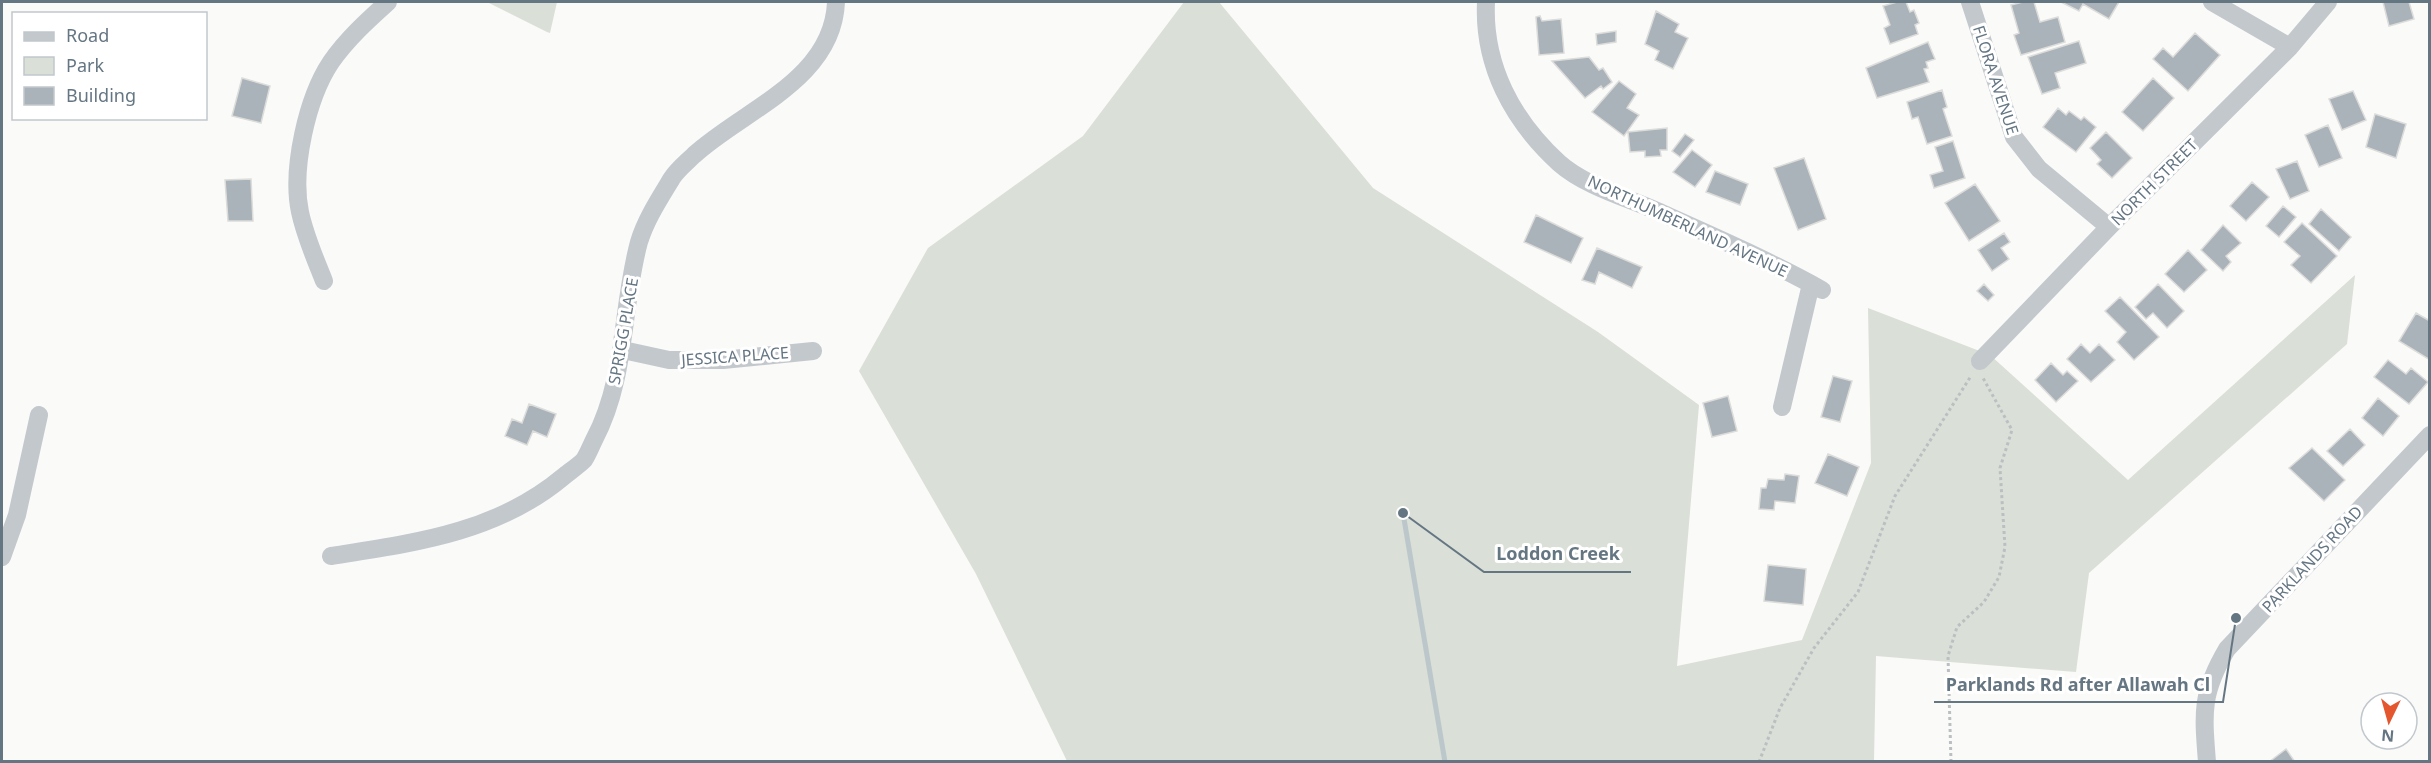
<svg xmlns="http://www.w3.org/2000/svg" width="2431" height="763" font-family="'Noto Sans',sans-serif">
	<style>
		.green { fill: #dadfd7 }
		.lines { fill: none; stroke-linecap: round; stroke-linejoin: round }
		.stream { stroke: #bbc7cb; stroke-width: 5 }
		.building { fill: #aab3b9; stroke: #dcdcda; stroke-width: 1.5 }
		.path { stroke: #bbbfc2; stroke-width: 3; stroke-dasharray: 3 3; stroke-linecap: butt }
		.street { stroke: #c3c8cc; stroke-width: 18 }
		.labels { text-anchor: middle; dominant-baseline: central; stroke-width: 6; stroke-linejoin: round; paint-order: stroke }
		.street-label { font-size: 16px; fill: #657683; stroke: #fff }
		.leader { fill: none; stroke: #657683; stroke-width: 2 }
		.callout-dot { fill: #657683; stroke: #fff; stroke-width: 2 }
		.callout-label { font-size: 18px; text-anchor: middle; font-weight: bold; fill: #657683; stroke: #fff; stroke-width: 6; stroke-linejoin: round; paint-order: stroke }
	</style>
	<rect width="100%" height="100%" fill="#fafaf8"/>
	<path class="green" d="M487,2H557L550,33L547,32Z
		M1184,2H1219L1373,188L1598,332L1699,405L1677,666L1802,640L1871,463L1868,308L1990,355L2128,480L2355,275L2347,344L2089,573L2076,672L1876,656L1874,761H1067L976,574L859,371L928,248L1083,136Z"/>
	<g class="lines">
		<path class="stream" d="M1403,513L1445,762"/>
	</g>
	<path class="building" d="M1897,2H1906L1910,12L1914,10L1919,23L1915,25L1918,34L1890,44L1884,28L1890,25L1883,6Z
		M2023,2H2034L2040,22L2058,17L2065,42L2021,55L2014,35L2019,33L2011,5Z
		M2061,2H2119L2109,19L2083,4L2079,11Z
		M2383,2H2409L2414,19L2389,26Z
		M1656,11L1679,24L1675,32L1688,38L1673,69L1655,60L1659,51L1645,44Z
		M1540,16L1542,21L1561,19L1564,53L1539,55L1536,17Z
		M1616,31V42L1597,45L1596,34Z
		M2195,33L2220,55L2188,91L2153,59L2163,48L2173,57Z
		M2079,41L2086,63L2055,73L2060,88L2042,94L2028,57Z
		M1928,42L1935,59L1926,62L1928,68L1924,69L1929,82L1877,98L1866,68Z
		M1589,57L1599,70L1603,68L1612,82L1603,89L1601,86L1585,98L1552,61Z
		M242,78L270,86L261,123L232,116Z
		M2153,78L2174,98L2143,131L2122,112Z
		M1619,81L1636,94L1627,108L1639,115L1624,136L1592,112Z
		M1942,90L1947,107L1943,109L1952,136L1927,144L1918,117L1912,119L1907,102Z
		M2353,91L2366,120L2342,130L2329,99Z
		M2058,108L2066,115L2069,111L2081,120L2084,117L2096,127L2076,152L2043,127Z
		M2375,114L2406,124L2396,158L2366,147Z
		M2328,125L2342,158L2319,167L2305,135Z
		M1667,128V150H1660L1661,156L1645,157V151L1630,152L1628,132Z
		M2106,132L2132,158L2112,178L2097,164L2101,160L2090,148Z
		M1685,134L1694,140L1680,157L1672,151Z
		M1953,141L1965,178L1934,188L1930,175L1943,171L1935,147Z
		M1692,150L1712,165L1695,187L1673,172Z
		M1804,158L1826,219L1798,230L1774,168Z
		M2297,161L2309,191L2290,199L2276,169Z
		M1715,171L1748,184L1740,205L1706,192Z
		M251,179L253,221H228L225,180Z
		M2252,182L2269,197L2246,221L2230,206Z
		M1975,184L2000,221L1969,241L1945,203Z
		M2283,206L2296,217L2279,237L2266,226Z
		M2321,209L2351,237L2339,251L2309,224Z
		M1536,215L1583,238L1571,263L1524,242Z
		M2302,223L2337,256L2311,283L2291,265L2300,256L2284,242Z
		M2223,225L2241,243L2226,256L2231,262L2223,271L2201,250Z
		M2004,233L2010,242L2001,248L2009,259L1992,271L1978,250Z
		M1597,248L1642,267L1632,288L1599,272L1595,284L1582,280Z
		M2188,250L2207,270L2184,292L2165,274Z
		M1984,284L1994,295L1988,301L1977,291Z
		M2158,284L2184,311L2167,328L2153,313L2146,319L2135,307Z
		M2120,297L2159,337L2134,360L2117,342L2126,332L2105,311Z
		M2416,313L2430,321V360L2399,341Z
		M2081,344L2090,353L2099,344L2115,360L2091,382L2067,359Z
		M2388,360L2406,374L2411,368L2428,382L2409,404L2374,377Z
		M2051,363L2063,375L2067,371L2078,381L2056,402L2035,380Z
		M1833,376L1852,381L1840,422L1821,417Z
		M1728,396L1737,431L1712,437L1703,403Z
		M2378,398L2399,416L2383,436L2362,418Z
		M529,404L556,414L547,437L533,431L527,445L505,436L512,419L522,423Z
		M2350,429L2365,445L2343,466L2327,451Z
		M2312,448L2345,480L2324,501L2289,468Z
		M1828,454L1859,467L1847,496L1815,483Z
		M1785,474L1799,476L1795,503L1775,501L1774,510L1759,509L1761,488H1766L1768,479L1784,480Z
		M1768,565L1806,569L1803,605L1764,601Z
		M2286,749L2295,762H2269Z"/>
	<g class="lines">
		<path class="path" d="M1759,762L1780,708L1814,648L1858,592L1895,496L1971,376
			M1951,762L1948,656L1957,627L1984,602L1999,577L2005,547L2000,468L2012,430L1983,378"/>
		<path class="street" d="M1486,2C1483,65 1512,120 1559,163C1585,186 1625,197 1657,211C1713,236 1768,260 1822,290
			M1970,2L2014,137L2039,169L2109,227
			M2212,2L2290,47
			M324,281C315,258 305,236 300,212C291,169 307,98 331,62C347,39 368,20 388,2
			M623,350L669,360H723L813,351
			M1980,361L2109,227L2290,47L2328,2
			M1782,407L1811,284
			M331,556C414,543 496,533 563,477C569,472 578,466 584,460C588,454 591,446 594,440C627,378 621,308 639,242C646,219 660,198 672,178C678,169 687,162 694,155C743,110 833,80 836,2
			M2,557L17,515L39,415
			M2207,762C2203,712 2201,693 2227,649L2430,435"/>
	</g>
	<g class="labels">
		<g class="street-label">
			<text transform="translate(1996 80) rotate(72)">FLORA AVENUE</text>
			<text transform="translate(2154 182) rotate(-45)">NORTH STREET</text>
			<text transform="translate(1688 226) rotate(25)">NORTHUMBERLAND AVENUE</text>
			<text transform="translate(623 331) rotate(-80)">SPRIGG PLACE</text>
			<text transform="translate(735 356) rotate(-4)">JESSICA PLACE</text>
			<text transform="translate(2312 559) rotate(-47)">PARKLANDS ROAD</text>
		</g>
	</g>
	<path class="leader" d="M1403 513L1484 572H1631M2236 618L2223 702H1934"/>
	<g class="callout-dot">
		<circle cx="1403" cy="513" r="6"/>
		<circle cx="2236" cy="618" r="6"/>
	</g>
	<g class="callout-label">
		<text x="1558" y="560">Loddon Creek</text>
		<text x="2078" y="691">Parklands Rd after Allawah Cl</text>
	</g>
	<rect width="2431" height="763" fill="none" stroke="#657683" stroke-width="6"/>
	<rect x="12" y="12" width="195" height="108" fill="#ffffff" stroke="#c1c8cd" stroke-width="1.5"/>
	<rect x="24" y="32" width="30" height="9" fill="#c3c8cc" stroke="#c1c8cd" stroke-width="1.5"/>
	<text x="66" y="42" font-size="18" fill="#657683">Road</text>
	<rect x="24" y="57" width="30" height="18" fill="#dadfd7" stroke="#c1c8cd" stroke-width="1.5"/>
	<text x="66" y="72" font-size="18" fill="#657683">Park</text>
	<rect x="24" y="87" width="30" height="18" fill="#aab3b9" stroke="#c1c8cd" stroke-width="1.5"/>
	<text x="66" y="102" font-size="18" fill="#657683">Building</text>
	<g transform="translate(2389 721) rotate(185)"><circle r="28" fill="#ffffff" stroke="#c1c8cd" stroke-width="1.5"/>
	<path d="M0-4.5L10 22L0 15L-10 22Z" fill="#e4572e"/>
	<text y="-9" font-size="16" font-weight="bold" text-anchor="middle" fill="#657683">N</text>
	</g>
</svg>
